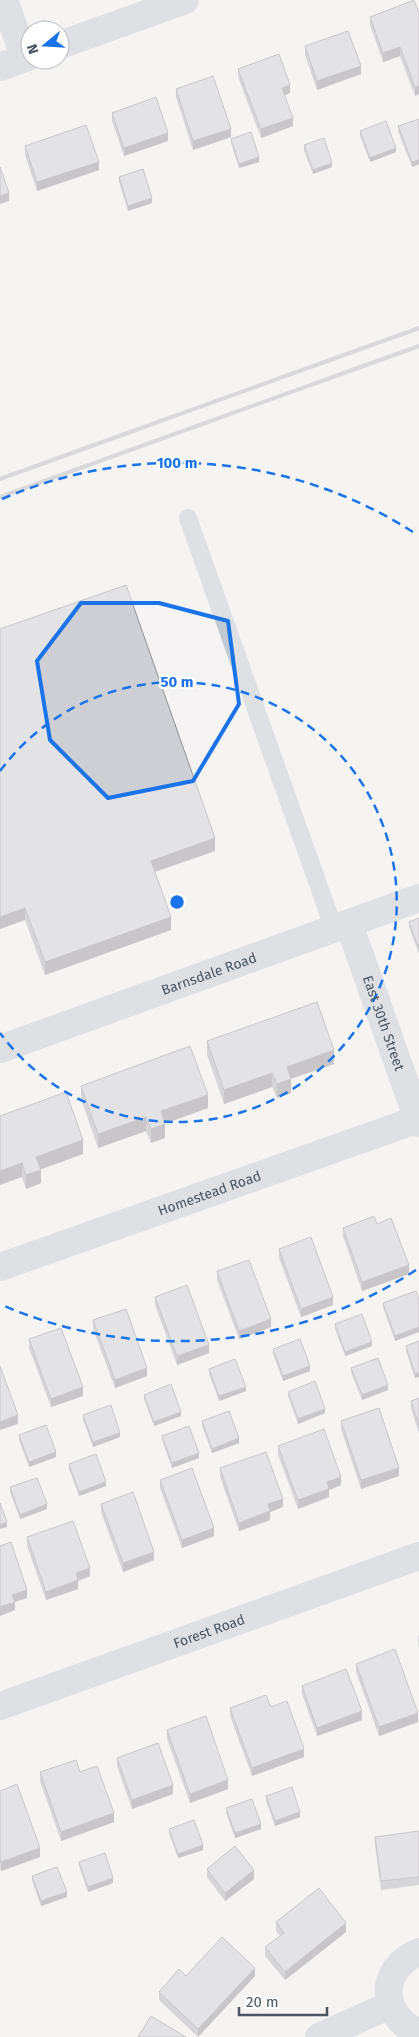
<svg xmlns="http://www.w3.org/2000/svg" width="419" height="2037" font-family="'Fira Sans',sans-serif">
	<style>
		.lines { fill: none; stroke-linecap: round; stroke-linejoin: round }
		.lane { stroke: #c1cad2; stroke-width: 18 }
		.street { stroke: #c1cad2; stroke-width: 28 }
		.rail { stroke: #b5b8bd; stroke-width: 4 }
		.wall { fill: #b0b2b7 }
		.shaded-wall { fill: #909195 }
		.building { fill: #cdcfd5; stroke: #909195 }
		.marked { fill: none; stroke: #1a73e8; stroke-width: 4; stroke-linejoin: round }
		.ring { fill: none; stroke: #1a73e8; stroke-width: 2.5; stroke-dasharray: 9 6 }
		.labels { text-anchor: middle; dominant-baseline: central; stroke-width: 4.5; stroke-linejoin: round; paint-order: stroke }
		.street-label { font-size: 14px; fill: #4a5661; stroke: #fff }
		.centre { fill: #1a73e8; stroke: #fff; stroke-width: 2.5 }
		.ring-label { font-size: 15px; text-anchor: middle; font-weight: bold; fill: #1a73e8; stroke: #fff; stroke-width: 4.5; stroke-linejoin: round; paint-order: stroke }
	</style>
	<rect width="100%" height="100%" fill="#f5f3f3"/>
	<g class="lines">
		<path class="lane" d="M188,518L334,929"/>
		<g class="street">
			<path d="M4,0L25,58"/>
			<path d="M60,45L185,0"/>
			<path d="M0,67L30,56"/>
			<path id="s1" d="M349,924L419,1123"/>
			<path id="s2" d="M0,1049L419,898"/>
			<path id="s3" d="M0,1267L419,1119"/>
			<path id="s4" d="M0,1706L419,1556"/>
			<path d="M419,1952C378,1969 379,2015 419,2033"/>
			<path d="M319,2037L390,2005"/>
		</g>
		<path class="rail" d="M0,479L419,328
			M0,497L419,346"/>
	</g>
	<path class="wall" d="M419,13V94L415,96L400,56L383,62L370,25V17Z
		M305,46L361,74L317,90L305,55Z
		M238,69L290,93L285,95L293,126L261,138L238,77Z
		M176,89L231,137L193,150L176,97Z
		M112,113L168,141L124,156L112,121Z
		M419,119V164L412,167L398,131V126Z
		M360,131L396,152L370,162L360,136Z
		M231,139L259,162L239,168L231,143Z
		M304,145L332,167L313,174L304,150Z
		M25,146L99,170L37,191L25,155Z
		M119,177L152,203L128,211L119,182Z
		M0,629L215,851L155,872L171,930L45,975L25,920Z
		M419,918V954L409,927V922Z
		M207,1041L334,1064L291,1079V1093L277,1098L272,1087L224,1104L207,1055Z
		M81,1086L208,1108L165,1123V1138L151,1143L146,1131L98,1148L81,1099Z
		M0,1116L83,1154L41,1169V1183L26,1189Z
		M377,1224L409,1274L362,1291L343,1236V1228Z
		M279,1249L333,1305L301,1317L279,1258Z
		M217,1271L271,1327L239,1339L217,1280Z
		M155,1297L209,1353L177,1365L155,1305Z
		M419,1300V1332L395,1341L383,1307V1303Z
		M93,1320L147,1376L115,1388L93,1329Z
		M335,1324L372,1346L345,1356L335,1329Z
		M29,1339L83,1396L51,1407L29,1348Z
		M419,1341L415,1378L406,1351V1346Z
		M273,1349L310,1371L283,1381L273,1354Z
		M351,1368L388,1390L362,1400L351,1372Z
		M209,1369L246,1391L219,1401L209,1374Z
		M288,1392L325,1413L298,1424L288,1396Z
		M144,1395L181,1416L154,1426L144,1399Z
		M419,1398V1433L411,1409V1401Z
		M83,1415L120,1437L93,1447L83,1420Z
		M202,1421L239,1443L212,1453L202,1426Z
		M341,1421L399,1476L361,1489L341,1429Z
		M19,1435L56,1457L29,1467L19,1440Z
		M162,1436L199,1458L172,1468L162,1440Z
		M278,1446L341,1485L329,1490V1497L298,1509L278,1455Z
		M69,1464L106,1486L79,1496L69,1469Z
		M220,1468L283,1507L270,1512V1520L239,1531L220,1477Z
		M160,1480L214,1536L182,1548L160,1488Z
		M10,1487L47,1509L20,1519L10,1492Z
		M101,1504L154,1560L123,1572L101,1512Z
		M27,1537L90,1576L78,1581V1589L46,1600L27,1546Z
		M419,1635V1648L418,1644V1636Z
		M356,1664L418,1722L379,1736L356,1672Z
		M302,1686L362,1720L317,1736L302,1694Z
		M271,1707L304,1757L252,1776L230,1716V1708Z
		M167,1730L228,1789L190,1803L167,1739Z
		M117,1758L173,1794L132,1809L117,1766Z
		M40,1772H80L114,1822L61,1841L40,1781Z
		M0,1791L40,1857L1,1871L0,1868Z
		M266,1796L300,1817L275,1826L266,1801Z
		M226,1808L261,1829L235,1838L226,1813Z
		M169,1829L203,1850L178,1858L169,1833Z
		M419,1831V1885L381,1890L375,1845V1837Z
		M79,1862L113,1883L88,1892L79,1866Z
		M207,1869L254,1879L225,1901L207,1877Z
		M32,1876L67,1897L41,1906L32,1881Z
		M276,1922L346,1932L285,1980L265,1956V1947L280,1936L276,1931Z
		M186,1976H255L198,2037L159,2000V1992Z"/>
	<path class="shaded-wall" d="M400,47V56L383,62V53Z
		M361,66V74L317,90V81Z
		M290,85V93L282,96V88Z
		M419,86V94L415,96V87Z
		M293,118V126L261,138V129Z
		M231,129V137L193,150V141Z
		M168,133V141L124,156V148Z
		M396,148V152L370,162V158Z
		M259,157V162L239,168V164Z
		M419,160V164L412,167V162Z
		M99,162V170L37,191V182Z
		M332,163V167L313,174V170Z
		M9,193V201L0,204V196Z
		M152,198V203L128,211V206Z
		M215,838V851L151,873V861Z
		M25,908V920L0,929V917Z
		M171,917V930L45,975V962Z
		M334,1050V1064L287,1080V1067Z
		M272,1073V1087L224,1104V1090Z
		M291,1079V1093L277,1098V1084Z
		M208,1095V1108L161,1125V1111Z
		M146,1117V1131L98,1148V1134Z
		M165,1124V1138L151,1143V1129Z
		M83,1140V1154L36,1171V1157Z
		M22,1163V1177L0,1185V1171Z
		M41,1170V1183L26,1189V1175Z
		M409,1265V1274L362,1291V1282Z
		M333,1297V1305L301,1317V1309Z
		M271,1319V1327L239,1339V1331Z
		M419,1327V1332L395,1341V1336Z
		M372,1342V1346L345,1356V1352Z
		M209,1345V1353L177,1365V1356Z
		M310,1366V1371L283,1381V1376Z
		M147,1368V1376L115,1388V1380Z
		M419,1372V1377L415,1378V1374Z
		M388,1385V1390L362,1400V1395Z
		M83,1387V1396L51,1407V1399Z
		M246,1387V1391L219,1401V1396Z
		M325,1409V1413L298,1424V1419Z
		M181,1412V1416L154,1426V1422Z
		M18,1415V1424L0,1430V1422Z
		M120,1433V1437L93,1447V1442Z
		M239,1438V1443L212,1453V1449Z
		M56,1452V1457L29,1467V1462Z
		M199,1453V1458L172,1468V1463Z
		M399,1468V1476L361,1489V1480Z
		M341,1477V1485L329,1490V1497L298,1509V1500L327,1482Z
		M106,1482V1486L79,1496V1492Z
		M283,1499V1507L270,1512V1520L239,1531V1523L268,1504Z
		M47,1504V1509L20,1519V1515Z
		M7,1522V1527L0,1529V1525Z
		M214,1528V1536L182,1548V1540Z
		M154,1552V1560L123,1572V1563Z
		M90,1568V1576L78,1581V1589L46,1600V1592L76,1573Z
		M27,1590V1598L15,1602V1610L0,1616V1607L12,1595Z
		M362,1711V1720L317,1736V1728Z
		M418,1713V1722L379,1736V1727Z
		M304,1749V1757L252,1776V1768Z
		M228,1780V1789L190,1803V1794Z
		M173,1785V1794L132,1809V1800Z
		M300,1812V1817L275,1826V1821Z
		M114,1813V1822L61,1841V1832Z
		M261,1824V1829L235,1838V1833Z
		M203,1845V1850L178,1858V1854Z
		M40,1848V1857L1,1871V1862Z
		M254,1870V1879L225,1901V1893Z
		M113,1878V1883L88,1892V1887Z
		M67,1892V1897L41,1906V1901Z
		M346,1923V1932L285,1980V1972Z
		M255,1968V1976L198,2037V2029Z"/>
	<path class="building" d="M414,0L419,13V86L415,87L400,47L383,53L370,17Z
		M348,31L361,66L317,81L305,46Z
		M279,54L290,85L282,88L293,118L261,129L238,69Z
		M213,76L231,129L193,141L176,89Z
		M156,97L168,133L124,148L112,113Z
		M419,119V160L412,162L398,126Z
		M386,121L396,148L370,158L360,131Z
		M86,125L99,162L37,182L25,146Z
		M251,132L259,157L239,164L231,139Z
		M324,138L332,163L313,170L304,145Z
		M0,167L9,193L0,196Z
		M143,169L152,198L128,206L119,177Z
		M126,585L215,838L151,861L171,917L45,962L25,908L0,917V629Z
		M419,918V949L409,922Z
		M317,1002L334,1050L287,1067L291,1079L277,1084L272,1073L224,1090L207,1041Z
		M190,1046L208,1095L161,1111L165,1124L151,1129L146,1117L98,1134L81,1086Z
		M66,1092L83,1140L36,1157L41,1170L26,1175L22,1163L0,1171V1116Z
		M374,1216L377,1224L391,1218L409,1265L362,1282L343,1228Z
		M311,1237L333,1297L301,1309L279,1249Z
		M249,1260L271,1319L239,1331L217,1271Z
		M187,1285L209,1345L177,1356L155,1297Z
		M416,1291L419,1300V1327L395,1336L383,1303Z
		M126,1309L147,1368L115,1380L93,1320Z
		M362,1314L372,1342L345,1352L335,1324Z
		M61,1328L83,1387L51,1399L29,1339Z
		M300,1339L310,1366L283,1376L273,1349Z
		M419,1341V1372L415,1374L406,1346Z
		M378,1358L388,1385L362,1395L351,1368Z
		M235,1359L246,1387L219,1396L209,1369Z
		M0,1366L18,1415L0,1422Z
		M315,1381L325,1409L298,1419L288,1392Z
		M171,1384L181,1412L154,1422L144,1395Z
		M419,1398V1425L411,1401Z
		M111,1405L120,1433L93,1442L83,1415Z
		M379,1408L399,1468L361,1480L341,1421Z
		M229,1411L239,1438L212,1449L202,1421Z
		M46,1425L56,1452L29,1462L19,1435Z
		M189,1426L199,1453L172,1463L162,1436Z
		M324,1429L341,1477L327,1482L329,1489L298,1500L278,1446Z
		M266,1452L283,1499L268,1504L270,1511L239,1523L220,1468Z
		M96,1454L106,1482L79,1492L69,1464Z
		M192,1468L214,1528L182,1540L160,1480Z
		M37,1478L47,1504L20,1515L10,1487Z
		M133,1492L154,1552L123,1563L101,1504Z
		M0,1503L7,1522L0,1525Z
		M73,1521L90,1568L76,1573L78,1580L46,1592L27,1537Z
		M11,1542L27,1590L12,1595L15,1602L0,1607V1546Z
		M395,1649L418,1713L379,1727L356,1664Z
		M346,1669L362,1711L317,1728L302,1686Z
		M266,1695L271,1707L287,1701L304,1749L252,1768L230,1708Z
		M206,1716L228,1780L190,1794L167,1730Z
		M158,1743L173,1785L132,1800L117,1758Z
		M76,1760L80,1772L97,1766L114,1813L61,1832L40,1772Z
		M17,1784L40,1848L1,1862L0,1859V1791Z
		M292,1787L300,1812L275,1821L266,1796Z
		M252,1799L261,1824L235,1833L226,1808Z
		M194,1820L203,1845L178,1854L169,1829Z
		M419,1831V1877L381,1881L375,1837Z
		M235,1846L254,1870L225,1893L207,1869Z
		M105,1853L113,1878L88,1887L79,1862Z
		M57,1867L67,1892L41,1901L32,1876Z
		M319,1888L346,1923L285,1972L265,1947L284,1933L276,1922Z
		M222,1937L255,1968L198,2029L159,1992L179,1969L186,1976Z
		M151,2016L186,2037H138Z"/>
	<path d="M0 0H419V2037H0ZM81,603H159L228,621L239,704L193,781L108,798L50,740L37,661Z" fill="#f5f3f3" fill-opacity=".55" fill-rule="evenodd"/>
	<path class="marked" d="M81,603H159L228,621L239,704L193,781L108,798L50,740L37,661Z"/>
	<g class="ring">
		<path d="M0 771A220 220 0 1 1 0 1033"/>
		<path d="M416 1270A439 439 0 0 1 2 1305M2 499A439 439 0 0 1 416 534"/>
	</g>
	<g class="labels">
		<g class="street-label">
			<text stroke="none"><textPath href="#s2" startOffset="222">Barnsdale Road</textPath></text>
			<text stroke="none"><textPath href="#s1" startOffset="105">East 30th Street</textPath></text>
			<text stroke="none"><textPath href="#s3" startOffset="222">Homestead Road</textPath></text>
			<text stroke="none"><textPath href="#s4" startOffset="222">Forest Road</textPath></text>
		</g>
	</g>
	<circle cx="177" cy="902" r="8" class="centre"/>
	<g class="ring-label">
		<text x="177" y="468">100 m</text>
		<text x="177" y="687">50 m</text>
	</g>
	<g transform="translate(45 45) rotate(252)"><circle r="24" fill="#ffffff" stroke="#b7bbc0"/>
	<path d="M0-4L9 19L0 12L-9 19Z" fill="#1a73e8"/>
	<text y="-8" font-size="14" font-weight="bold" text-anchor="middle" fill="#4a5661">N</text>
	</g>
	<path d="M239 2007v8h88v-8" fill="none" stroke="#4a5661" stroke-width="2.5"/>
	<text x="246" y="2007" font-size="15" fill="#4a5661" stroke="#ffffff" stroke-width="4" paint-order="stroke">20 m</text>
</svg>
